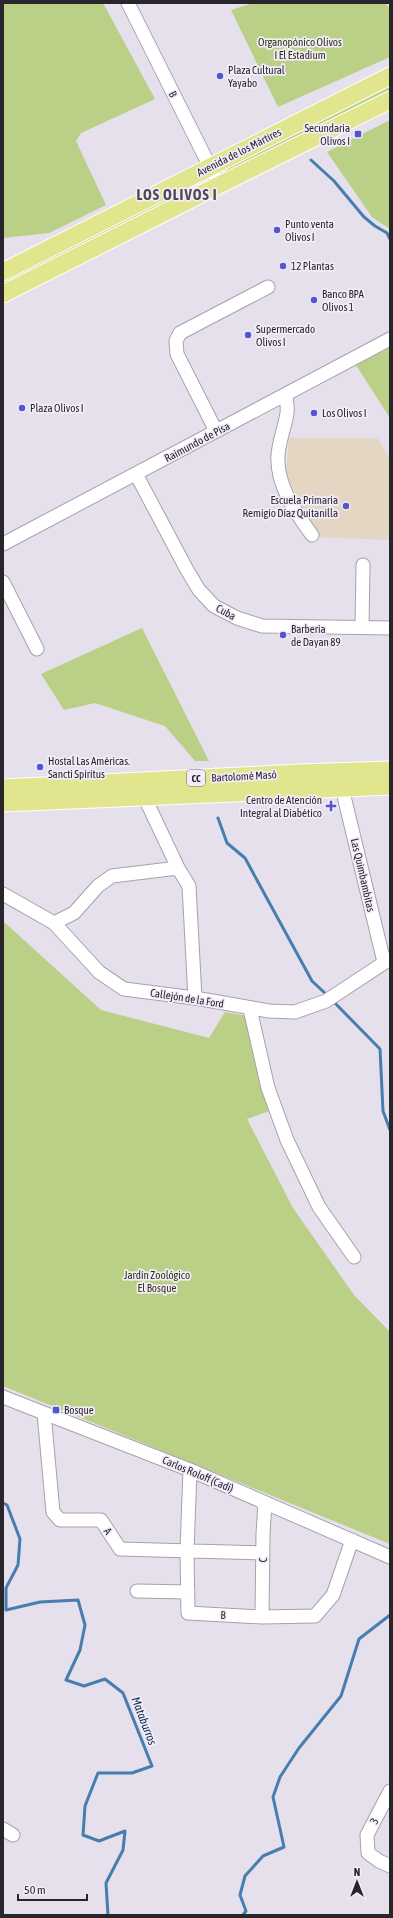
<svg xmlns="http://www.w3.org/2000/svg" width="393" height="1918" font-family="'Asap Condensed',sans-serif">
	<style>
		.education { fill: #e3d7c3 }
		.green { fill: #b9d086 }
		.lines { fill: none; stroke-linecap: round; stroke-linejoin: round }
		.stream { stroke: #467eaf; stroke-width: 3 }
		.minor-casing { stroke: #a7a1ad; stroke-width: 15 }
		.major-casing { stroke: #fff; stroke-width: 19 }
		.minor { stroke: #fff; stroke-width: 13 }
		.major { stroke: #e1e58e; stroke-width: 17 }
		.poi-dot { fill: #5356cd; stroke: #f3ecfa; stroke-width: 1.5 }
		.labels { text-anchor: middle; dominant-baseline: central; stroke-width: 3.5; stroke-linejoin: round; paint-order: stroke }
		.shield { fill: #f3ecfa; stroke: #666169; stroke-width: 1 }
		.shield-label { font-size: 10px; font-weight: bold; fill: #29262b }
		.park-label { font-size: 11px; fill: #2b350c; stroke: #f3ecfa }
		.poi-label { font-size: 11px; fill: #29262b; stroke: #f3ecfa; text-anchor: start }
		.street-label { font-size: 11px; fill: #29262b; stroke: #f3ecfa }
		.water-label { font-size: 12px; font-style: italic; fill: #0c2f4a; stroke: #f3ecfa }
		.district-label { font-size: 15px; font-weight: bold; letter-spacing: 1px; fill: #4e4853; stroke: #f3ecfa }
	</style>
	<rect width="100%" height="100%" fill="#e6dfec"/>
	<path class="education" d="M289,438H377L390,458V540L318,537L286,475Z"/>
	<path class="green" d="M3,3H103L155,99L81,133L76,141L106,205L49,233L3,238Z
		M253,3H385L390,9V57L278,107L231,10Z
		M390,84V95L234,172H226L230,163Z
		M390,120V229L372,217L327,152Z
		M178,189L185,192L182,199L3,289V278Z
		M390,348V418L356,365Z
		M142,628L209,761H195L165,726L95,703L64,710L41,674Z
		M3,921L101,1010L209,1038L225,1012L247,1016L269,1111L247,1119L293,1208L354,1295L390,1332V1544L3,1386Z"/>
	<g class="lines">
		<path class="stream" d="M311,160L334,181L364,217L375,226L387,233L390,239
			M218,818L227,843L245,858L312,981L328,996
			M332,1000L380,1049L383,1111L390,1130
			M3,1503L7,1505L20,1539L18,1565L6,1588V1610L40,1602L78,1600L85,1625L80,1650L66,1680L84,1686L105,1679L123,1693L152,1766L132,1773H98L85,1806L83,1835L99,1841L125,1831L123,1850L106,1883L108,1915
			M243,1915L246,1911L240,1895L245,1876L263,1856L284,1847L273,1797L280,1777L299,1748L341,1696L359,1639L390,1615"/>
		<g class="minor-casing">
			<path id="minor" d="M128,3L219,185
				M286,394C286,400 288,407 287,413C285,427 279,441 278,455C276,484 295,512 312,535
				M216,431L177,354L176,341L180,333L268,287
				M136,474L187,570L199,590L214,606L237,618L262,626L390,628
				M3,544L390,339
				M3,582L37,649
				M362,627L363,565
				M342,788L384,962
				M144,796L178,868L189,886L195,998
				M3,894L54,923L99,972L124,989L195,998L269,1011L295,1012L326,1001L390,959
				M54,923L74,913L98,886L112,876L178,868
				M250,1009L268,1088L287,1140L319,1207L354,1257
				M3,1397L190,1470L390,1557
				M44,1413L53,1512L60,1520H101L120,1549L263,1553
				M190,1470L187,1551L188,1613L262,1617L315,1616L333,1595L352,1540
				M137,1591L188,1592
				M262,1617L263,1534L265,1503
				M390,1791L367,1835L368,1853L379,1861L390,1866
				M3,1829L13,1835"/>
		</g>
		<g class="major-casing">
			<path id="major" d="M3,272L390,76
				M3,294L219,185L390,100
				M3,788L299,773L390,770
				M3,803L390,786"/>
		</g>
		<use href="#minor" class="minor"/>
		<use href="#major" class="major"/>
	</g>
	<g class="poi-dot">
		<circle cx="220" cy="76" r="4"/>
		<rect x="354" y="130" width="8" height="8" rx="2"/>
		<circle cx="277" cy="230" r="4"/>
		<circle cx="283" cy="266" r="4"/>
		<circle cx="314" cy="300" r="4"/>
		<circle cx="248" cy="335" r="4"/>
		<circle cx="22" cy="408" r="4"/>
		<circle cx="314" cy="413" r="4"/>
		<circle cx="346" cy="506" r="4"/>
		<circle cx="283" cy="635" r="4"/>
		<circle cx="40" cy="767" r="4"/>
		<path d="M329 800h4v4h4v4h-4v4h-4v-4h-4v-4h4z"/>
		<rect x="52" y="1406" width="8" height="8" rx="2"/>
	</g>
	<g class="labels">
		<rect class="shield" x="187" y="770" width="18" height="16" rx="3"/>
		<g class="shield-label">
			<text x="196" y="778">CC</text>
		</g>
		<g class="park-label">
			<text x="300" y="42">Organopónico Olivos<tspan x="300" dy="13">I El Estadium</tspan></text>
			<text x="157" y="1275">Jardín Zoológico<tspan x="157" dy="13">El Bosque</tspan></text>
		</g>
		<g class="poi-label">
			<text x="228" y="70">Plaza Cultural<tspan x="228" dy="13">Yayabo</tspan></text>
			<text x="350" y="128" text-anchor="end">Secundaria<tspan x="350" dy="13">Olivos I</tspan></text>
			<text x="285" y="224">Punto venta<tspan x="285" dy="13">Olivos I</tspan></text>
			<text x="291" y="266">12 Plantas</text>
			<text x="322" y="294">Banco BPA<tspan x="322" dy="13">Olivos 1</tspan></text>
			<text x="256" y="329">Supermercado<tspan x="256" dy="13">Olivos I</tspan></text>
			<text x="30" y="408">Plaza Olivos I</text>
			<text x="322" y="413">Los Olivos I</text>
			<text x="338" y="500" text-anchor="end">Escuela Primaria<tspan x="338" dy="13">Remigio Díaz Quitanilla</tspan></text>
			<text x="291" y="629">Barberia<tspan x="291" dy="13">de Dayan 89</tspan></text>
			<text x="48" y="761">Hostal Las Américas.<tspan x="48" dy="13">Sancti Spíritus</tspan></text>
			<text x="322" y="800" text-anchor="end">Centro de Atención<tspan x="322" dy="13">Integral al Diabético</tspan></text>
			<text x="64" y="1410">Bosque</text>
		</g>
		<g class="street-label">
			<text transform="translate(173 94) rotate(63)">B</text>
			<text transform="translate(239 152) rotate(-27)">Avenida de los Mártires</text>
			<text transform="translate(197 442) rotate(-28)">Raimundo de Pisa</text>
			<text transform="translate(226 612) rotate(29)">Cuba</text>
			<text transform="translate(244 776) rotate(-3)">Bartolomé Masó</text>
			<text transform="translate(363 875) rotate(77)">Las Quimbambitas</text>
			<text transform="translate(187 998) rotate(9)">Callejón de la Ford</text>
			<text transform="translate(198 1474) rotate(23)">Carlos Roloff (Cadí)</text>
			<text transform="translate(108 1531) rotate(56)">A</text>
			<text transform="translate(263 1560) rotate(-90)">C</text>
			<text transform="translate(223 1615) rotate(3)">B</text>
			<text transform="translate(374 1821) rotate(-63)">3</text>
		</g>
		<g class="water-label">
			<text transform="translate(144 1721) rotate(69)">Mataburros</text>
		</g>
		<g class="district-label">
			<text x="177" y="194">LOS OLIVOS I</text>
		</g>
	</g>
	<rect width="393" height="1918" fill="none" stroke="#29262b" stroke-width="8"/>
	<g transform="translate(357 1882)" stroke="#f3ecfa" stroke-width="3" paint-order="stroke">
	<path d="M0-3L7 15L0 10L-7 15Z" fill="#29262b"/>
	<text y="-6" font-size="11" font-weight="bold" text-anchor="middle" fill="#29262b">N</text>
	</g>
	<path d="M18 1894v6h69v-6" fill="none" stroke="#29262b" stroke-width="2"/>
	<text x="24" y="1894" font-size="12" fill="#29262b" stroke="#f3ecfa" stroke-width="3" paint-order="stroke">50 m</text>
</svg>
